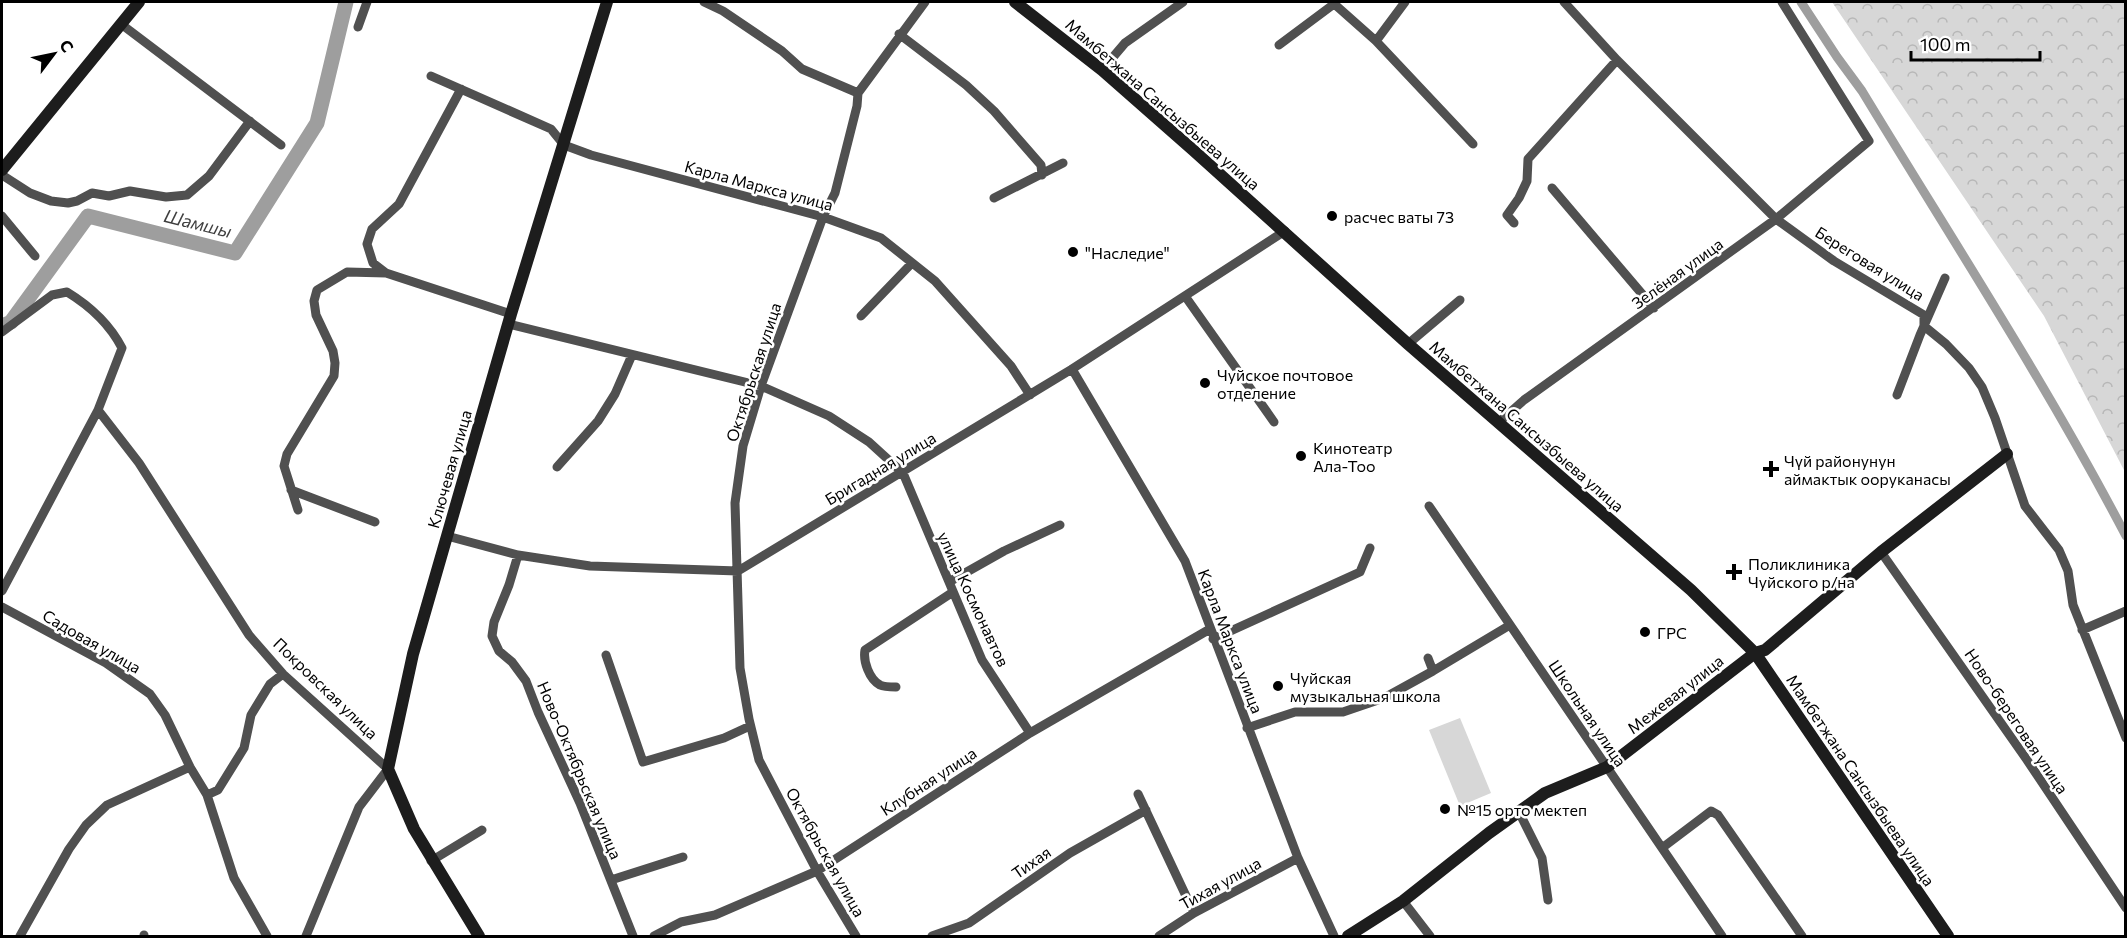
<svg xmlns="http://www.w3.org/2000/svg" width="2127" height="938" font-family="Commissioner,sans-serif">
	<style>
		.forest { fill: url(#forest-crowns) }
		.garden { fill: #d7d7d7 }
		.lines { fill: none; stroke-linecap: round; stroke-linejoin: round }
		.canal { stroke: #9e9e9e; stroke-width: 9 }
		.river { stroke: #9e9e9e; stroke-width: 15 }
		.street { stroke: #505050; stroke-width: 9 }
		.secondary { stroke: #1d1d1d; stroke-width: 12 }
		.poi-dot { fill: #000; stroke: #fff; stroke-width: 2 }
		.labels { text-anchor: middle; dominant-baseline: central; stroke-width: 5; stroke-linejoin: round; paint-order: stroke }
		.street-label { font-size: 16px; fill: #000; stroke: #fff }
		.poi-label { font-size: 16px; fill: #000; stroke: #fff; text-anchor: start }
		.water-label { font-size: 18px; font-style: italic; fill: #3f3f3f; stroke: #fff }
	</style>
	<defs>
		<pattern id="forest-crowns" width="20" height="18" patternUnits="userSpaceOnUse" patternTransform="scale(1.5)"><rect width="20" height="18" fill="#d7d7d7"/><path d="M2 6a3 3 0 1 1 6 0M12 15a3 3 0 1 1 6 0" fill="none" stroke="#b7b7b7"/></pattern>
	</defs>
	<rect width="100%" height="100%" fill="#fff"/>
	<path class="forest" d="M1832,2H2125V472L2044,316Z"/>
	<path class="garden" d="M1460,718L1491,793L1460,806L1429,730Z"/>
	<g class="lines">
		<path class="canal" d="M1801,2L1837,57L1862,91C1951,238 2046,383 2126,536"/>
		<path class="river" d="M2,326L11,322L88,216L235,253L317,123L346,2"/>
		<path class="street" d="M704,2L723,11L782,51L802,69L858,93
			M1332,2L1376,41L1473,144
			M1564,2L1617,60L1776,219L1834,261L1924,315V326L1946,344L1969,368L1982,387L1995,418L2025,506L2059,550L2068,571L2073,605L2126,738
			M121,24L281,145
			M358,27L367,2
			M899,34L966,85L994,111L1041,165L1042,175
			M1376,41L1405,2
			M1279,45L1334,4
			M1102,70L1125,43L1183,2
			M431,76L551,129L564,145L591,155L823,217L881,238L935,281L1011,366L1030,395
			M2,175L30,193L51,201L68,203L77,201L92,193L109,196L130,191L166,197L187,195L209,176L250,121
			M1552,188L1654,308
			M994,198L1063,163
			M2,216L35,256
			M1514,223L1507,215L1519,198L1527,181L1528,159L1617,60
			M386,273L373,263L367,244L372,229L399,204L461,89
			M1185,296L1274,422
			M861,316L912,263
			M509,324L761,386L829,416L869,442L903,473L982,660L1030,733
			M2,332L52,295L67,292C90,306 109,323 122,348L98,410L2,591
			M1408,344L1460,300
			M1072,369L1185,561L1298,858L1334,936
			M1897,395L1920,335L1945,278
			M98,410L139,463L249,635L283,674L388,769L359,807L306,936
			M1498,423L1524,400L1776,219L1869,141L1782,2
			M557,467L598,421L615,394L632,355
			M291,490L375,522
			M1429,506L1722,936
			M298,510L284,466L287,454L334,376L335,363L333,351L316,315L314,301L317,290L347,272L386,273L511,314
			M447,536L518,555L590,566L738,571L1072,369L1285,231
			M1881,552L2027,760L2126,908
			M518,555L509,585L494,622L492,636L499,651L512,662L526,681L538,712L580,803L633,936
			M949,582L1004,551L1060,525
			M2,607L106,663L150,694L165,715L190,767L207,795L234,878L267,936
			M2082,630L2126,611
			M1213,639L1360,572L1370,548
			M606,655L643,762L724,738L750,726
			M1428,658L1433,671L1510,625
			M896,687C891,687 884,687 880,685C869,679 863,661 865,650L953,592
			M1247,728L1295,712H1343L1384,698L1433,671
			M1138,794L1194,913
			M207,795L218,790L244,748L251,715L270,684L283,674
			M1519,812L1542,858L1548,900
			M1662,848L1711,811L1718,815L1802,936
			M431,861L482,830
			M611,880L683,857
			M1403,901L1430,936
			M20,936L69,849L86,825L107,805L190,767
			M144,936V935
			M654,936L681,922L715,915L817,871L1030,733L1210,629
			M856,936L817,871L759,760L749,719L740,668L735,503L743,446L761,386L823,217L835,193L857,106L858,93L925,2
			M932,936L969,923L1070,853L1146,810
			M1159,936L1194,913L1298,858"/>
		<path class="secondary" d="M1015,2L1102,70L1193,150L1408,344L1691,590L1755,653L1948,936
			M2,170L139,2
			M479,936L414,829L388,769L413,654L511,314L607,2
			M1348,936L1403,901L1489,833L1545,793L1607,767L1755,653L1765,650L1881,552L2007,454"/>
	</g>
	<g class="poi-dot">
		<circle cx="1332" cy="216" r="6"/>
		<circle cx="1073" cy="252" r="6"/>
		<circle cx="1205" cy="383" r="6"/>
		<circle cx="1301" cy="456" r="6"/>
		<path d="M1768 460h6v6h6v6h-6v6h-6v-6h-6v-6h6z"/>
		<path d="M1731 563h6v6h6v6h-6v6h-6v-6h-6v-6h6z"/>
		<circle cx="1645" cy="632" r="6"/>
		<circle cx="1278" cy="686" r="6"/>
		<circle cx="1445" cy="809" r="6"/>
	</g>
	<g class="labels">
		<g class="street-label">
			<text transform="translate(1163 104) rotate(41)">Мамбетжана Сансызбыева улица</text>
			<text transform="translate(759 185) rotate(15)">Карла Маркса улица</text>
			<text transform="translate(1870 263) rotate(32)">Береговая улица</text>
			<text transform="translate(1677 273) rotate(-36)">Зелёная улица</text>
			<text transform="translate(753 372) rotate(-72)">Октябрьская улица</text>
			<text transform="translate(1527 426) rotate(41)">Мамбетжана Сансызбыева улица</text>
			<text transform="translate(880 468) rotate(-31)">Бригадная улица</text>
			<text transform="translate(449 469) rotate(-74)">Ключевая улица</text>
			<text transform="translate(974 599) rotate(65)">улица Космонавтов</text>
			<text transform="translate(92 641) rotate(30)">Садовая улица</text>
			<text transform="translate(1231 641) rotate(69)">Карла Маркса улица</text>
			<text transform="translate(326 688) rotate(44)">Покровская улица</text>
			<text transform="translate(1675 694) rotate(-38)">Межевая улица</text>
			<text transform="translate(1588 713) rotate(56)">Школьная улица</text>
			<text transform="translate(2017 721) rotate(56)">Ново-береговая улица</text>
			<text transform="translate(580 770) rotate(67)">Ново-Октябрьская улица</text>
			<text transform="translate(1861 780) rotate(56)">Мамбетжана Сансызбыева улица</text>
			<text transform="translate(928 781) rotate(-33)">Клубная улица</text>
			<text transform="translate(826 852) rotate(61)">Октябрьская улица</text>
			<text transform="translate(1031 862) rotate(-35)">Тихая</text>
			<text transform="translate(1220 883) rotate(-29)">Тихая улица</text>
		</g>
		<g class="poi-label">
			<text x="1344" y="216">расчес ваты 73</text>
			<text x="1085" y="252">"Наследие"</text>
			<text x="1217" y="374">Чуйское почтовое<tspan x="1217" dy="18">отделение</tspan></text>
			<text x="1313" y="447">Кинотеатр<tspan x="1313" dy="18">Ала-Тоо</tspan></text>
			<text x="1784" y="460">Чүй районунун<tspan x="1784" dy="18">аймактык ооруканасы</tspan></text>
			<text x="1748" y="563">Поликлиника<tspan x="1748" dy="18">Чуйского р/на</tspan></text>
			<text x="1657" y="632">ГРС</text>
			<text x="1290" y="677">Чуйская<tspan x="1290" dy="18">музыкальная школа</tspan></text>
			<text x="1457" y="809">№15 орто мектеп</text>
		</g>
		<g class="water-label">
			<text transform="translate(198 223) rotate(14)">Шамшы</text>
		</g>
	</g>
	<rect width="2127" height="938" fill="none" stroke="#000000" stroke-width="6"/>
	<g transform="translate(54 54) rotate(58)" stroke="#ffffff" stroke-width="4.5" paint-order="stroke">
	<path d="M0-4.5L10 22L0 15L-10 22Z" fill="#000000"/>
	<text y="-9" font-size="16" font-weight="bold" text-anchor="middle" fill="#000000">С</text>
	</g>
	<path d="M1911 51v9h129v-9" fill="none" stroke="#000000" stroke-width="3"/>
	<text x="1920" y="51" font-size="18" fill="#000000" stroke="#ffffff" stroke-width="4.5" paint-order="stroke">100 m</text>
</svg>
